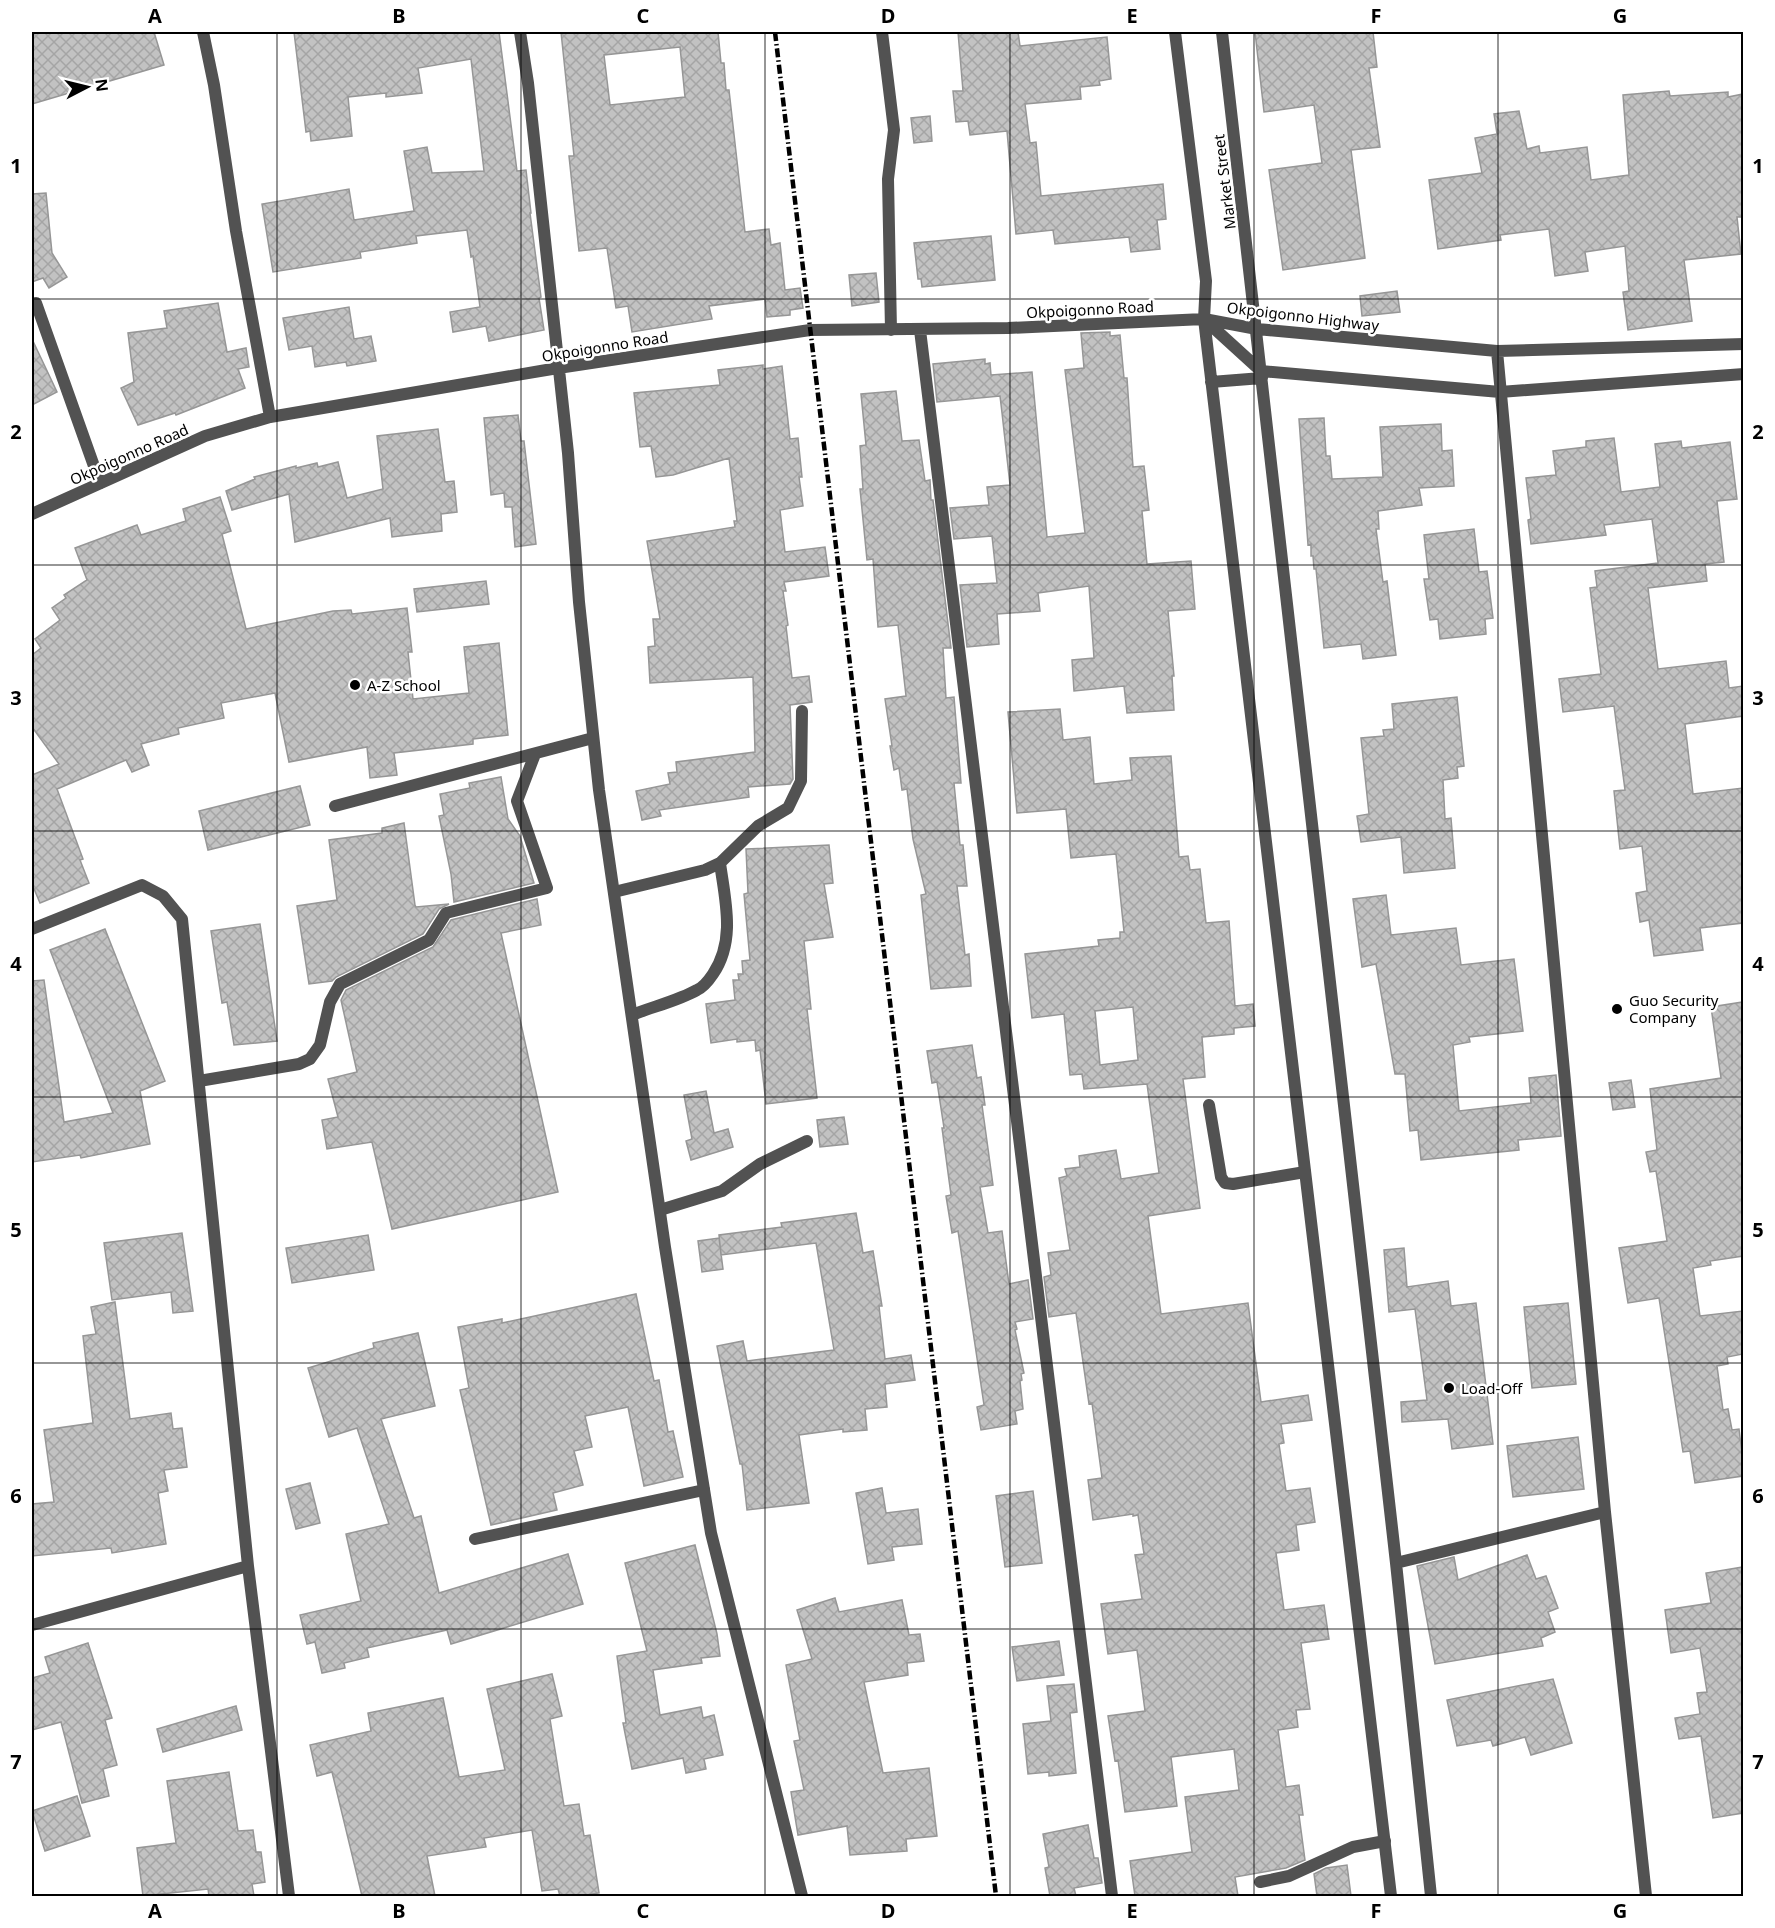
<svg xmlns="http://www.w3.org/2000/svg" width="1775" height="1928" font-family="'Noto Sans',sans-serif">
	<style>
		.building { fill: url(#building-cross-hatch); stroke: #969696; stroke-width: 1.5; fill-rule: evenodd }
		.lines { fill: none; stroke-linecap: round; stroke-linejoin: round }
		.service { stroke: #525252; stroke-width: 12 }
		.minor { stroke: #525252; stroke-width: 12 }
		.rail { stroke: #000; stroke-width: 4.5; stroke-dasharray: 9 3 1.5 3; stroke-linecap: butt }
		.grid { fill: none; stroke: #000; stroke-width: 1.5; stroke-opacity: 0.55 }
		.poi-dot { fill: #000; stroke: #fff; stroke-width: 2 }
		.labels { text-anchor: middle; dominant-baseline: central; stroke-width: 5; stroke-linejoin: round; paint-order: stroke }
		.street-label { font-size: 15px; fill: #000; stroke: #fff }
		.poi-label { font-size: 15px; fill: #000; stroke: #fff; text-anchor: start }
		.neatline { fill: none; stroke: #000; stroke-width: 2 }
		.grid-label { font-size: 20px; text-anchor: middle; font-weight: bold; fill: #000 }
	</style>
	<defs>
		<pattern id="building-cross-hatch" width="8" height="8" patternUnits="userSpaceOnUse" patternTransform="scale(1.5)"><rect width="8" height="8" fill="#c2c2c2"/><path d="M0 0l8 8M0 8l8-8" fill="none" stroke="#a5a5a5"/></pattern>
	</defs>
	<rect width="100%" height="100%" fill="#fff"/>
	<path class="building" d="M32,32H154L164,65L32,104Z
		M294,32H499L517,171L526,170L531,213H530L541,297L539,298L544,330L489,341L486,326L453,332L450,312L480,307L473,256L471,257L467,230L416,236L417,243L360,252L361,258L273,272L262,204L349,189L354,220L414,211L404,151L427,147L432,173L484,171L471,59L418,68L422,93L386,97V93L348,97L352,136L311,141L310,131L306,132Z
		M561,32H718L721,63H724L726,90H729L745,232L769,229L771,245L780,243L785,290L800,288L803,308L790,310V315L767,317L765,299L709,306L712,319L632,332L628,306L616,308L607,248L579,251L569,156H574ZM680,47L685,97L610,105L604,55Z
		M958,32H1018L1020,46L1107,37L1111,79L1099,81L1100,85L1080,87L1081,99L1025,104L1030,143L1036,142L1041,196L1163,184L1166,219L1157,220L1160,249L1131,252L1129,237L1055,244L1053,230L1016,234L1007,131L970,135L968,121L956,122L953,91H963Z
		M1255,32H1373L1377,67L1369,68L1380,147L1351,150L1365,258L1283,270L1269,170L1322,163L1314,105L1264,112Z
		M1669,91L1670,96L1728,92V97L1743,94V217H1737L1741,254L1684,260L1692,321L1628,330L1623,292L1629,291L1625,246L1585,252L1588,271L1555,276L1549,229L1500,235L1501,240L1438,249L1429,180L1482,173L1475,138L1497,134L1494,114L1519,111L1527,149L1539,146L1540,153L1587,147L1591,180L1629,175L1623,95Z
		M930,116L932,141L914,143L911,118Z
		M46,193L52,253L67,277L49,288L43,278L32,282V194Z
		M991,236L995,280L922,287L921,279H918L914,243Z
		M876,273L879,302L852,306L849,275Z
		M1397,291L1400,312L1362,316L1360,296Z
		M218,303L227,352L246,348L249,367L238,369L245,388L176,415L175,413L138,425L121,388L134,382L128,333L167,328L164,311Z
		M349,307L354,339L371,336L376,361L347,366L346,362L315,367L312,346L289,350L283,318Z
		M1110,332V336L1120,335L1124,378H1127L1133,467L1144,466L1149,510L1142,511L1147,564L1191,561L1195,609L1168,611L1174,676H1172L1174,710L1127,713L1124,686L1074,691L1072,660L1094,658L1089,586L1038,593L1040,611L997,614L999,644L967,647L960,585L997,583L992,536L954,539L950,508L989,505L987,487L1010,485L1002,413L1000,396L937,402L933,364L985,359V364L990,363L991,375L1032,372L1047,537L1085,533L1065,370L1084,368L1081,333Z
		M32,339L57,392L32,405Z
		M763,365V369L782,366L790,439L798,438L802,477H799L803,506L780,510L785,552L825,547L829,576L784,582L786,591H783L788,625L786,626L792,678L809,676L812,702L790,705L793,779L790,784L748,787L749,797L659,810L661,816L642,820L636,791L670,784L668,773L677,772L676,762L755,752L753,677L650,683L648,647L655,646L653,619H660L647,541L735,527L734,521H737L729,458L673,475L656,477L651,446L640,447L634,393L720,385L718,370Z
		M896,391L902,441L919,440L925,481L930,480L931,500H933L951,648H943L946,698L954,697L961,783H954L960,845H963L967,886H957L965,955L969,954L971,986L931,989L921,895L926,894L913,839L907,789L902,790L899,768L894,770L890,746H892L885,699L906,696L898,625L878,627L873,559L867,560L860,489H863L860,446L866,445L861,394Z
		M518,415L521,441H524L536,544L515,547L512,507H505L504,493L491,495L484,418Z
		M1324,418L1326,456H1330L1332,479L1383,477L1380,427L1441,424L1442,451L1452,450L1454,486L1419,488L1422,505L1378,511L1379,529H1376L1383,582L1387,581L1396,655L1363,659L1361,644L1324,648L1316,569H1314L1313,556H1311V544L1308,545L1299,419Z
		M438,429L445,482L454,481L457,512L441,514L442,531L392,537L390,518L295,542L289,494L232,510L226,491L255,479L254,477L296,466V468L317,463L318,467L338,462L347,498L383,489L377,436Z
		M1614,438L1621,492L1660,487L1655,444L1681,441L1682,448L1730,442L1737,499L1717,501L1724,562L1705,564L1707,581L1648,588L1658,669L1726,661L1729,688L1743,686V716L1685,724L1693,794L1743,788V923L1700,928L1703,950L1654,956L1649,920L1640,922L1636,893L1647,891L1642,846L1620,849L1614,791L1625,790L1614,706L1563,712L1559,679L1601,674L1590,588L1597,587L1595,571L1658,563L1652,519L1604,525L1606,535L1531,544L1528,520L1531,519L1526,478L1556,475L1553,451L1586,447V441Z
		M220,497L231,531L222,534L246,629L333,611L351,610L352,614L407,608L412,652H408L413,699L469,693L464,647L499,643L508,735L473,739V744L394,753L397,775L370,778L367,747L289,762L275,693L221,703L224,718L178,728L179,734L141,744L149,765L132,772L126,760L57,789L83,859L80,860L89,883L40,903L32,884V775L59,764L32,727V655L41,648L35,639L60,620L52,608L66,598L64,595L87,580L75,548L137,525L141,535L186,521L183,509Z
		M1474,529L1479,572L1487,571L1493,618L1485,619L1486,634L1440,639L1438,619L1430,620L1424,579H1429L1424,535Z
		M486,581L489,604L417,612L414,589Z
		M1457,697L1464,766L1457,767L1458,778L1443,780L1445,819L1451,818L1455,868L1404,873L1401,837L1361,842L1357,816L1369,814L1361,738L1384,736L1383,730L1394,729L1392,704Z
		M1060,709L1063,740L1090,737L1094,784L1132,780L1130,758L1171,756L1179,857L1188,856L1190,870L1200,869L1206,923L1229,921L1235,1006L1253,1004L1255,1026L1234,1028V1034L1202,1037L1205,1077L1183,1079L1200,1208L1148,1216L1161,1314L1248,1303L1261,1402L1308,1395L1312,1420L1281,1424L1284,1443L1279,1444L1286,1491L1310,1488L1315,1522L1296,1525L1299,1550L1276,1553L1284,1610L1324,1605L1329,1639L1301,1643L1310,1709L1296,1710L1298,1727L1278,1730L1286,1787L1299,1785L1303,1815H1299L1305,1860L1286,1868L1235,1877L1238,1896H1135L1130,1861L1192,1852L1185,1797L1239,1790L1234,1749L1171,1757L1177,1806L1125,1812L1118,1760L1115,1761L1108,1716L1145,1711L1137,1650L1108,1654L1101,1604L1142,1599L1135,1555L1144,1554L1138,1515L1133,1516V1514L1093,1520L1088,1480L1102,1478L1092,1403L1089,1404L1076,1313L1049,1317L1044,1277L1051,1275L1048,1253L1070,1250L1059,1178L1067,1176L1065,1169L1080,1167L1079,1156L1116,1150L1121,1179L1159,1173L1147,1084L1084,1089L1082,1074L1070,1075L1064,1014L1032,1018L1025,954L1099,946L1098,940L1120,938V932H1124L1116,854L1071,858L1066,809L1017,813L1008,712ZM1133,1007L1138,1060L1100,1065L1095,1011Z
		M501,777L508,819L520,836L534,883L454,902L451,874L439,816L444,815L440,794L470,788L469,783Z
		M300,786L310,825L208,850L199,811Z
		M404,823L415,905L416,907L449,904L439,909L423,934L336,977L332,981L309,984L297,906L337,900L329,840L382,833V828Z
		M829,845L833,883L824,884L833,937L804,941L811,1009H807L817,1098L766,1104L760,1050L756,1051L755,1040L737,1042V1039L711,1043L706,1004L735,1000L733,980H739L738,974H743L742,961L750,960L744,894L748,893L746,849Z
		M1386,895L1391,935L1456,928L1461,965L1514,959L1523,1031L1469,1037L1470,1042L1453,1045L1459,1111L1531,1103L1529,1078L1556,1075L1561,1136L1518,1140L1519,1150L1421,1160L1418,1130L1410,1131L1405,1074H1395L1376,964L1362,967L1353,899Z
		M537,899L541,925L501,933L558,1192L392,1229L372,1142L327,1149L322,1120L338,1117L328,1079L357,1072L341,1000L346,990L433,947L451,920Z
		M260,924L277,1041L234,1045L227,1002L222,1003L211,931Z
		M105,929L165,1081L140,1091L150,1144L81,1158L80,1155L32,1162V981L44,980L64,1122L113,1113L50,950Z
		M1743,1002V1256L1710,1261L1711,1265L1693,1268L1700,1316L1743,1311V1354L1727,1357L1728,1364L1717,1366L1723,1410L1728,1409L1732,1430L1739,1429L1743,1461V1476L1695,1483L1690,1451L1683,1452L1659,1298L1628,1303L1619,1248L1667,1241L1656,1171L1650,1172L1646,1152L1657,1150L1650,1089L1721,1078L1711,1007Z
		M972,1045L977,1078L981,1077L985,1105H982L993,1185L980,1187L988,1233L1002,1231L1009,1284L1028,1280L1033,1319L1015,1322L1017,1329L1015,1330L1024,1373L1021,1374L1022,1380L1020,1381L1023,1409L1015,1411L1017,1424L981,1430L977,1407L984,1405L958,1231L952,1233L946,1196L951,1195L942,1128H944L937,1082L932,1083L927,1051Z
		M1631,1080L1635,1107L1613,1110L1609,1083Z
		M706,1091L714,1133L728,1129L733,1147L691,1160L686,1141L692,1139L684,1095Z
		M844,1117L848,1144L820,1147L817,1120Z
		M856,1213L863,1253L873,1251L882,1306H879L885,1359L911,1355L915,1380L885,1384L887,1407L865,1409L867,1430L843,1432V1429L799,1435L809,1503L747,1510L742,1464H740L717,1346L743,1341L747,1361L834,1350L816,1243L721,1255L719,1235L782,1227L781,1223Z
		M182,1233L193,1311L173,1313L171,1292L112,1300L104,1243Z
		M368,1235L374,1270L292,1283L286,1248Z
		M719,1238L723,1269L702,1272L698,1241Z
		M1404,1248L1407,1287L1448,1281L1451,1306L1476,1303L1493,1444L1452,1449L1448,1419L1402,1422L1401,1402L1427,1400L1415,1309L1389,1312L1384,1250Z
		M636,1294L654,1381L659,1380L668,1432L673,1431L683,1477L644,1486L628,1407L585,1416L592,1447L574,1451L583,1485L553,1493L557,1510L491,1525L460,1390L469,1388L458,1327L502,1319V1323Z
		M115,1302L130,1419L171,1413L173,1429L182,1428L187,1467L164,1470L168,1491L158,1493L166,1544L112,1553L111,1548L32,1556V1504L54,1502L44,1430L93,1423L83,1336L96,1334L91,1307Z
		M1568,1303L1576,1384L1532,1388L1524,1307Z
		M418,1333L435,1406L381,1419L414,1518L421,1516L439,1593L568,1554L583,1604L451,1644L447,1630L367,1648L369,1657L344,1663L345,1668L322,1673L315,1642L307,1644L300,1615L361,1601L346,1534L389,1524L357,1428L329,1437L308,1368L374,1348L373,1343Z
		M1578,1437L1584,1489L1513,1497L1507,1446Z
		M310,1483L320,1523L296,1529L286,1489Z
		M882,1488L886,1513L918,1509L922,1544L892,1547L894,1560L868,1564L856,1493Z
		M1033,1491L1042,1563L1005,1567L996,1496Z
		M695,1545L717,1634L720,1656L701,1658L702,1663L653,1670L660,1715L701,1707L703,1718L714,1715L723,1755L704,1759L706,1769L686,1773L683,1758L632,1769L623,1723H626L617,1656L647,1651L625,1563Z
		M1527,1555L1536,1579L1546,1576L1558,1608L1548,1612L1555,1632L1541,1638L1543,1646L1435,1664L1417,1566L1454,1557L1458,1580Z
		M1743,1567V1813L1713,1818L1701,1736L1679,1739L1675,1718L1700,1714L1697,1693L1707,1692L1700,1648L1671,1653L1665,1610L1711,1603L1706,1573Z
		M835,1598L839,1612L902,1600L909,1635L920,1634L924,1661L907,1663L908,1675L864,1682L883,1773L929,1768L937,1836L906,1839L907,1851L850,1855L847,1826L798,1835L791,1792L804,1790L794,1741L800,1740L786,1665L812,1659L797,1610Z
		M1059,1641L1064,1675L1017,1681L1012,1647Z
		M88,1643L112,1718L105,1720L117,1765L103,1769L109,1796L82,1803L61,1722L32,1730V1678L50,1673L45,1657Z
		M552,1674L562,1716L550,1719L564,1806L579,1804L584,1836L590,1835L599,1893L580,1896H560L558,1889L542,1891L532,1830L484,1838L486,1847L427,1856L435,1896H362L332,1772L317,1776L310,1745L371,1731L368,1713L443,1698L459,1777L505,1770L487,1689Z
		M1553,1679L1572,1743L1531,1755L1525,1737L1493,1746L1491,1740L1457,1746L1447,1700Z
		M1074,1684L1077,1712L1070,1713L1076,1773L1049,1776V1772L1028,1774L1023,1724L1051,1721L1047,1686Z
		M236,1706L242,1730L163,1752L157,1729Z
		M229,1772L238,1831L253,1830L256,1852H261L265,1882L252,1884L254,1896H209L208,1889L143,1896L137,1848L176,1843L167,1781Z
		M77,1796L90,1836L45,1851L32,1811Z
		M1088,1825L1094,1858H1098L1102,1883L1074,1888L1076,1896H1050L1045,1868L1049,1867L1043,1834Z
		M1347,1865L1351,1896H1317L1314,1874L1326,1868Z"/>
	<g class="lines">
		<path class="service" d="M36,303L100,483
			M335,806L593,738
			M614,892L705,870L720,863L758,826L788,808L801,781L802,711
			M632,1015C652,1007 680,1000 697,990C704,987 709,980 713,974C736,940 725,900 720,863
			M199,1081L299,1064L310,1059L320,1045L330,1002L340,984L429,940L446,913L547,888L517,801L535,754
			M1209,1105L1221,1177L1225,1183L1233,1184L1305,1172
			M660,1210L722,1191L760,1164L807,1141
			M475,1539L704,1490
			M1260,1882L1289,1876L1353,1847L1385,1841"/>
		<path class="minor" d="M203,32L214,85L236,231L270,417
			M520,32L528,83L568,453L579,602L599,790L665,1247L711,1533L802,1896
			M882,32L894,130L888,179L891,330
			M1175,32L1206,281L1204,319L1391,1896
			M1222,32L1396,1563L1431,1896
			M1205,320L1261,371L1500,392L1744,374
			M920,330L1112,1896
			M1497,351L1605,1512L1646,1896
			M1211,382L1262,378
			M32,514L205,436L270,417L558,368L810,330L1008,328L1204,319L1257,329L1497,351L1744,344
			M32,929L142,885L163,896L182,919L248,1566L289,1896
			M1396,1563L1605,1512
			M32,1625L248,1566"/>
		<path class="rail" d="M775,32L996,1896"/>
	</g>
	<path class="grid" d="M277,32V1896M521,32V1896M765,32V1896M1010,32V1896M1254,32V1896M1498,32V1896M32,299H1744M32,565H1744M32,831H1744M32,1097H1744M32,1363H1744M32,1629H1744"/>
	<g class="poi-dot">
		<circle cx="355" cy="685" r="6"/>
		<circle cx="1617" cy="1009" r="6"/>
		<circle cx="1449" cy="1388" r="6"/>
	</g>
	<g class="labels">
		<g class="street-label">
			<text transform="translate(1224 182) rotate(-97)">Market Street</text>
			<text transform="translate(1090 309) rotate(-3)">Okpoigonno Road</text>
			<text transform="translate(1303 316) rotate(7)">Okpoigonno Highway</text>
			<text transform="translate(605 346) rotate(-9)">Okpoigonno Road</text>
			<text transform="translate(129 454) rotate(-24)">Okpoigonno Road</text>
		</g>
		<g class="poi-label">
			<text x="367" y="685">A-Z School</text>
			<text x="1629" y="1000">Guo Security<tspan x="1629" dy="17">Company</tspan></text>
			<text x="1461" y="1388">Load-Off</text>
		</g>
	</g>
	<rect width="1775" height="1928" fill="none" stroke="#ffffff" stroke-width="66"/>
	<g transform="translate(87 87) rotate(83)" stroke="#ffffff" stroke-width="4.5" paint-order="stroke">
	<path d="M0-4.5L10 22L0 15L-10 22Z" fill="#000000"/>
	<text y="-9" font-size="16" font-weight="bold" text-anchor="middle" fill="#000000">N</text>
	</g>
	<rect x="33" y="33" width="1709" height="1862" class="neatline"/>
	<g class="grid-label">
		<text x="155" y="23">A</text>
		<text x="399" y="23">B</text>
		<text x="643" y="23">C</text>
		<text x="888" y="23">D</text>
		<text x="1132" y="23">E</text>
		<text x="1376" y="23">F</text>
		<text x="1620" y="23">G</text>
		<text x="16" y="173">1</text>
		<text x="1758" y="173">1</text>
		<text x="16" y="439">2</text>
		<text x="1758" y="439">2</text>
		<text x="16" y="705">3</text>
		<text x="1758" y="705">3</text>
		<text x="16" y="971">4</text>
		<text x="1758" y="971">4</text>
		<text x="16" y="1237">5</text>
		<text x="1758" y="1237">5</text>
		<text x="16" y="1503">6</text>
		<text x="1758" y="1503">6</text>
		<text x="16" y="1769">7</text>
		<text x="1758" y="1769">7</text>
		<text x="155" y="1918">A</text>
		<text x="399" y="1918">B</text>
		<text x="643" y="1918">C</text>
		<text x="888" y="1918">D</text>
		<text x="1132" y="1918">E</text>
		<text x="1376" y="1918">F</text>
		<text x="1620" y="1918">G</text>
	</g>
</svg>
